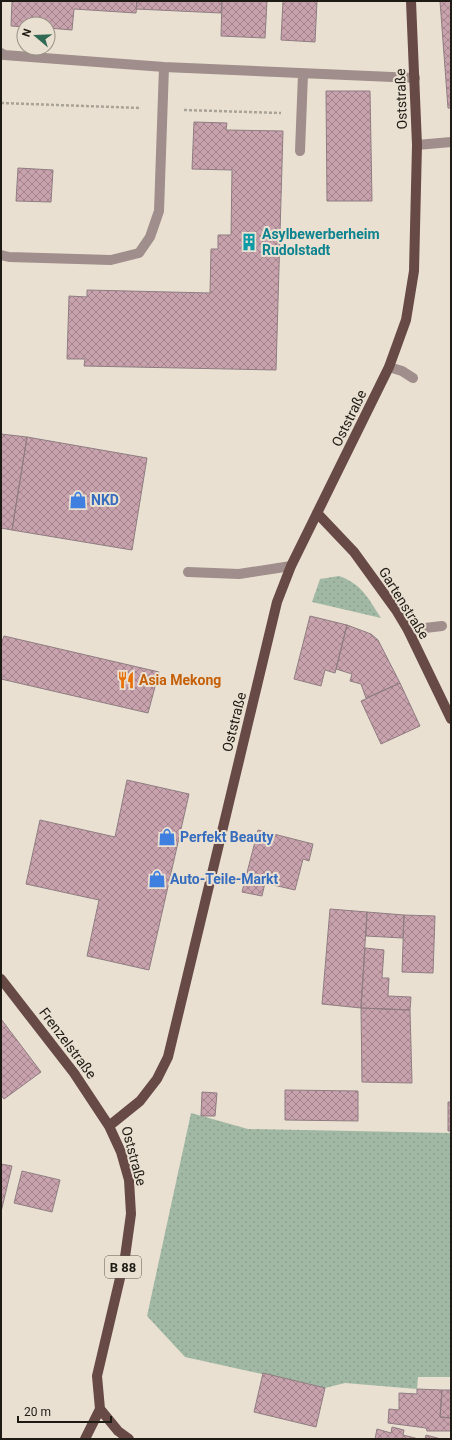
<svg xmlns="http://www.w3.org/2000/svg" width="452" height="1440" font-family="Roboto,sans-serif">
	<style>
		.grass { fill: url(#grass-dots) }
		.building { fill: url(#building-cross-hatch); stroke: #8f7d82 }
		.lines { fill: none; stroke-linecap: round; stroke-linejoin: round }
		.path { stroke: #a9a296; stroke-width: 2.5; stroke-dasharray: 3 2; stroke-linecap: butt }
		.minor { stroke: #9f8e8b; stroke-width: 10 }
		.major { stroke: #674a46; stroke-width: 10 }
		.labels { text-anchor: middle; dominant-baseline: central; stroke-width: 4; stroke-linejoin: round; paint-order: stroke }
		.shield { fill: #eae0d1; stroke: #5b564d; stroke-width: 1 }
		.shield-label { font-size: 13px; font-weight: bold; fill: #1e1b15 }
		.street-label { font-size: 14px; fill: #1e1b15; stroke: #eae0d1 }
		.culture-label { font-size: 14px; font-weight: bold; fill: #0d838f; stroke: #eae0d1; text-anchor: start }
		.shop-label { font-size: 14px; font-weight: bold; fill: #366cbe; stroke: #eae0d1; text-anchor: start }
		.food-label { font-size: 14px; font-weight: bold; fill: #c56008; stroke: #eae0d1; text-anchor: start }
	</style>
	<defs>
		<pattern id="grass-dots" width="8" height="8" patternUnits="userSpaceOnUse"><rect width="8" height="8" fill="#a1b9a4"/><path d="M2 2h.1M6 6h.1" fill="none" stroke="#8a9e8c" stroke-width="1.8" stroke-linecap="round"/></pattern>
		<pattern id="building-cross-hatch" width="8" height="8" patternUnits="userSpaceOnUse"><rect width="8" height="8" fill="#c8a2ad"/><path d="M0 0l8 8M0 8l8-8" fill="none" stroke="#a2838c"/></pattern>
	</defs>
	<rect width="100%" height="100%" fill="#eae0d1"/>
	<path class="grass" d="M339,576C362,584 368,598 381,618L312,602L320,579Z
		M191,1113L248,1129L451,1133V1377H418L417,1389L345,1383L325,1388L185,1357L147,1316Z"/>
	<path class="building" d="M12,1H137L136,13L74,9L72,30L48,28V24H24V27L11,26Z
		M137,1H222L221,13L136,9Z
		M222,1H267L265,38L221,36Z
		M283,1H317L315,42L281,40Z
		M440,1H451V108H448Z
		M326,91H370L372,201H327Z
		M194,122L227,123L226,130L283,131L276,370L84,366L85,359H67L69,296L87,297V290L210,293L211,249H218V235H231L232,170L192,169Z
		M18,168L53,170L51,202L16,201Z
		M1,434L27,437L12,530L1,528Z
		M27,437L147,458L132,550L12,530Z
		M310,616L347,625L335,673L325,670L321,686L294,679Z
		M347,625L371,634L378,640L400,683L366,698L361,684L350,681L352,674L336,669Z
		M4,636L159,672L148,713L1,679V644Z
		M400,683L420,726L381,744L361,701Z
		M127,780L189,794L149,970L87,956L99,900L26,884L40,820L115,837Z
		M258,830L313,844L309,861L303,859L295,890L265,883L262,896L242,892Z
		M330,909L367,912L361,1008L322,1004Z
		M367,912L404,915L403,938L366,936Z
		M404,915L435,916L433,973L402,972Z
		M365,948L384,950L382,978H389L388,996L411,997L410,1010L361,1008Z
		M361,1008L410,1010L412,1083L362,1082Z
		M1,1019L41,1072L4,1099L1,1095Z
		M285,1090L358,1091V1121L285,1120Z
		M202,1092L217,1093L215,1116H201Z
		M448,1102H451V1131H448Z
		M1,1164L12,1166L1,1212Z
		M22,1171L60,1180L52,1212L14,1203Z
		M263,1373L325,1388L316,1427L254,1412Z
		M417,1389L442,1390L440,1417L451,1418V1431H427L426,1428L388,1423L389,1409L399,1410V1393L417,1394Z
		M442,1390H451V1418L440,1417Z
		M392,1427L404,1430L403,1435L419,1439H375L377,1429L391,1433Z
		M426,1435L441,1439H425Z"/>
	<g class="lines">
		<path class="path" d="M1,103L141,108
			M184,110L281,113"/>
		<path class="minor" d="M1,53L4,55L164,67L415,78
			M417,145L451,142
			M300,151L303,74
			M1,255L9,257L111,260L139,253L150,237L159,211L164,67
			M389,367L402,371L413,378
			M188,572L239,574L291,566
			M408,630L442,626"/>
		<path class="major" d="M317,513L354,552L396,610L408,630L451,719
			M1,979L74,1073L109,1126L121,1152L129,1180L131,1214L125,1257L97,1376L100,1409L85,1439
			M109,1126L140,1101L157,1079L168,1057L277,602L291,566L389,367L406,320L414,271L417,145L411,1
			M100,1409L118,1431L129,1439"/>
	</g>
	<defs>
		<g id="building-bare" transform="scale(1.38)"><path d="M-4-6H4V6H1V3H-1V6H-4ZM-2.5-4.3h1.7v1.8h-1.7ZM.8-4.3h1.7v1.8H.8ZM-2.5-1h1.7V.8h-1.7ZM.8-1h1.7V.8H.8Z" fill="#0f9aa8" stroke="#eae0d1" stroke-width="2.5" paint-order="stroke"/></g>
		<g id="shop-bare" transform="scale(1.38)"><path d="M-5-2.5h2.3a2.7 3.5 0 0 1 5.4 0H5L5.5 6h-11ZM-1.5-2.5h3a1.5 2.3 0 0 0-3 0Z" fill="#3f7fe0" stroke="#eae0d1" stroke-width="2.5" paint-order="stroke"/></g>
		<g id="restaurant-bare" transform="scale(1.38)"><path d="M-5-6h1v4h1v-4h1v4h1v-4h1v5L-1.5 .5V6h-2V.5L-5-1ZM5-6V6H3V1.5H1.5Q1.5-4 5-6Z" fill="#e8710a" stroke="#eae0d1" stroke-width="2.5" paint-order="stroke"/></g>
	</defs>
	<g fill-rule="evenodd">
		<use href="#building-bare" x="249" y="242"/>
		<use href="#shop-bare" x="78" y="500"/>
		<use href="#restaurant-bare" x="126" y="680"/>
		<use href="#shop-bare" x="167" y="837"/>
		<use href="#shop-bare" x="157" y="879"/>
	</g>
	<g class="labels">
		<rect class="shield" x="105" y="1256" width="36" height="22" rx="3"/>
		<g class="shield-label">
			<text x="123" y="1267">B 88</text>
		</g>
		<g class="street-label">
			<text transform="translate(401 99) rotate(-92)">Oststraße</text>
			<text transform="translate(349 418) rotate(-64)">Oststraße</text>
			<text transform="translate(404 603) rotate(58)">Gartenstraße</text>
			<text transform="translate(234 722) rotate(-76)">Oststraße</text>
			<text transform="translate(68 1043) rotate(53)">Frenzelstraße</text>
			<text transform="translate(134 1156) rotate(75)">Oststraße</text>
		</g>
		<g class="culture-label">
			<text x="262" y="234">Asylbewerberheim<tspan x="262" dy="16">Rudolstadt</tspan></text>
		</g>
		<g class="shop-label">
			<text x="91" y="500">NKD</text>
			<text x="180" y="837">Perfekt Beauty</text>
			<text x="170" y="879">Auto-Teile-Markt</text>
		</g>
		<g class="food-label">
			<text x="139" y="680">Asia Mekong</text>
		</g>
	</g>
	<rect width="452" height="1440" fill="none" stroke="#1e1b15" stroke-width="4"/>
	<g transform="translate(36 36) rotate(289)"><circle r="19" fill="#eae0d1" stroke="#989186"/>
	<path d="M0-3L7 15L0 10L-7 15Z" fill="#306a54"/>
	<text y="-6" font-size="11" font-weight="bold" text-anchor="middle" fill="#1e1b15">N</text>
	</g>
	<path d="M18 1416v6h93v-6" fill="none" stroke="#1e1b15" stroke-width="2"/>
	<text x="24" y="1416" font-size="12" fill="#1e1b15" stroke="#eae0d1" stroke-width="3" paint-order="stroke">20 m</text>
</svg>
